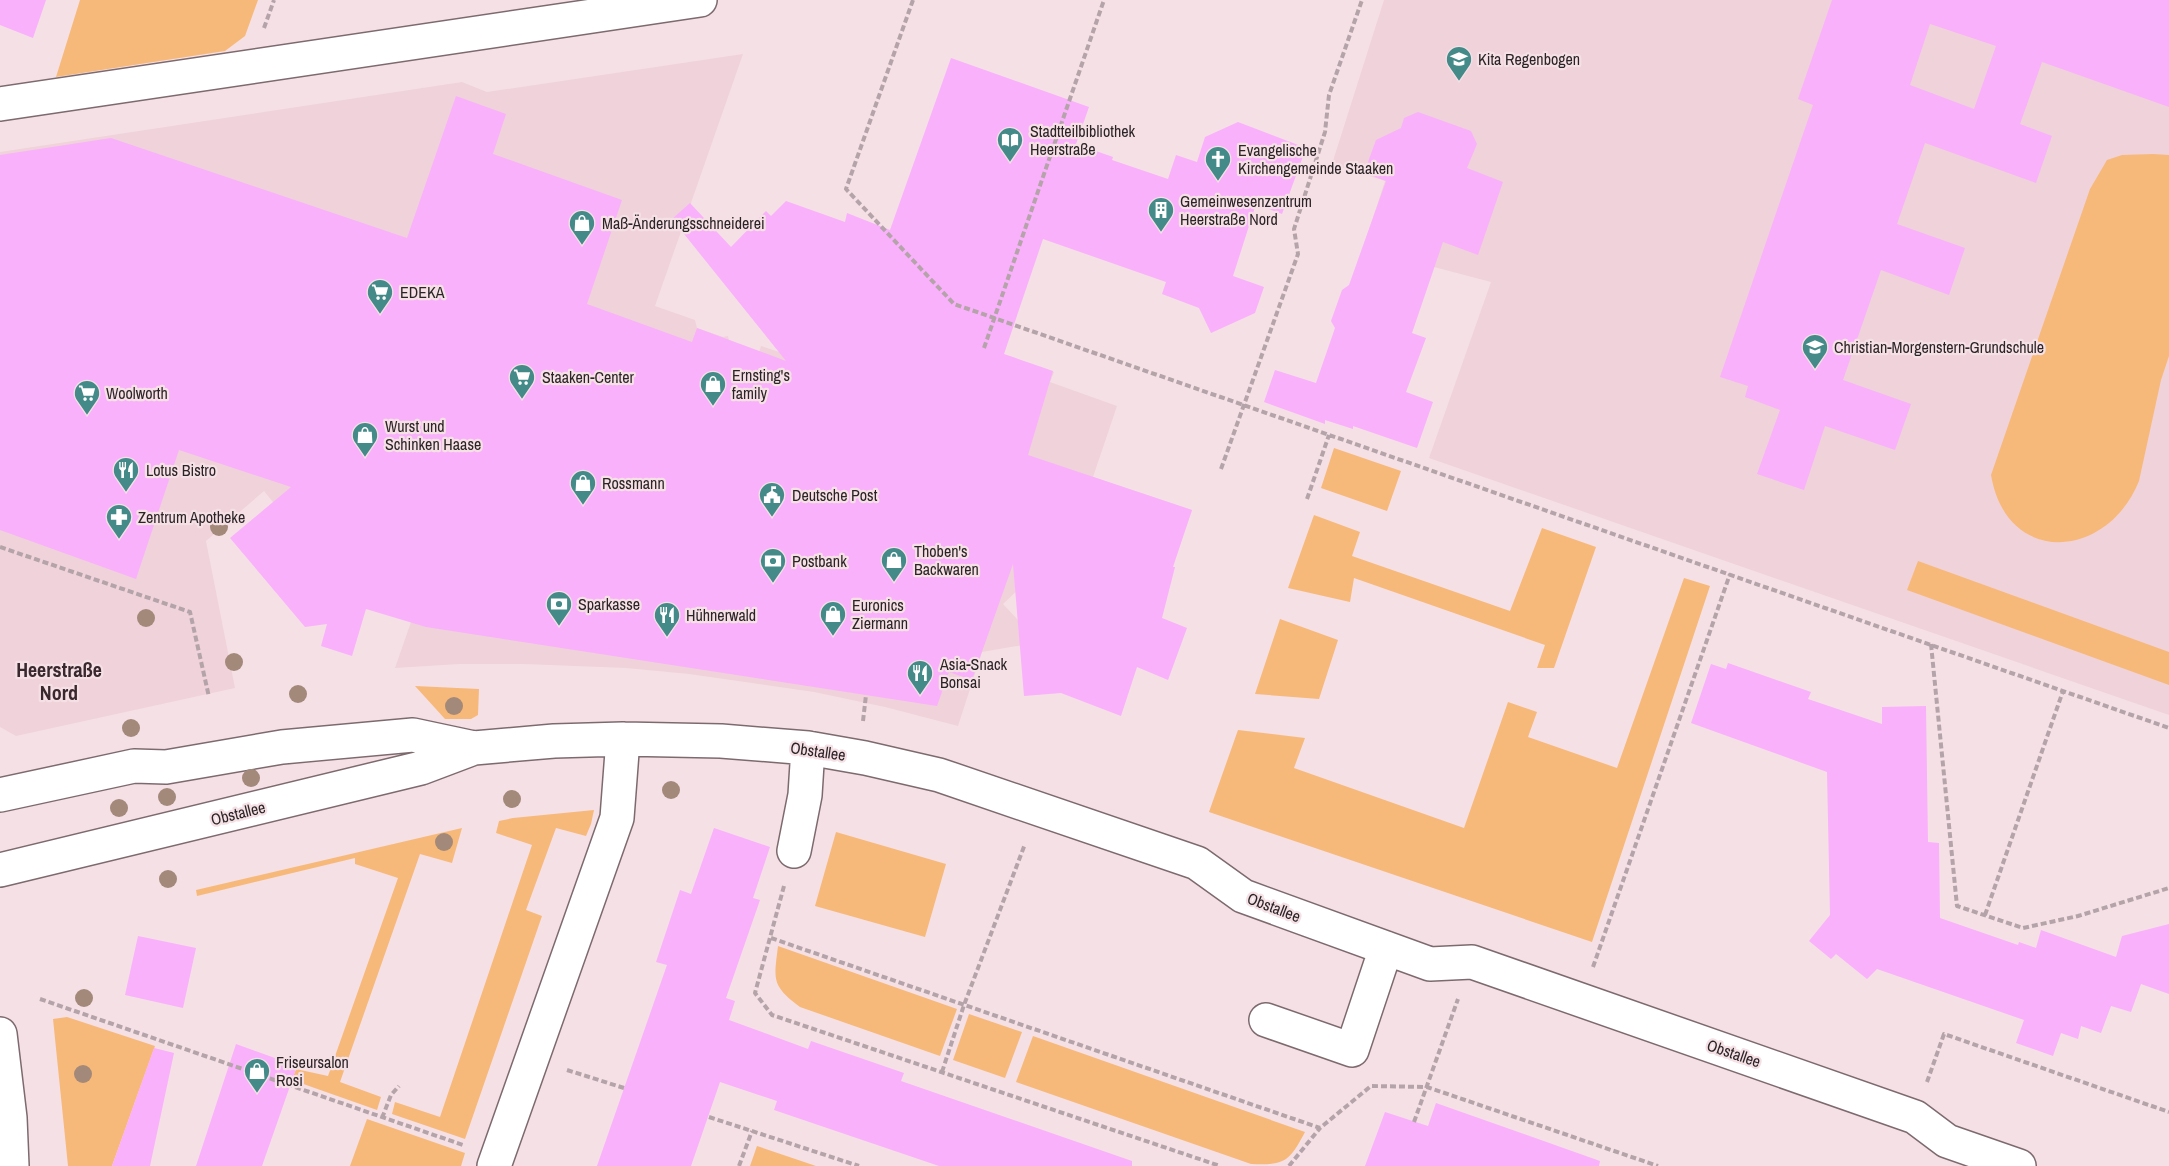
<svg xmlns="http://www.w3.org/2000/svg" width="2169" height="1166" font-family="'Archivo Narrow',sans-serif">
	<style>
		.built { fill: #f0d2da }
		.green { fill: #f7b979 }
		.building { fill: #f9b1fb; fill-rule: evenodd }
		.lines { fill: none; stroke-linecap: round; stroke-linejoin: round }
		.minor-casing { stroke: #7d6a6f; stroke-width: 36 }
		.path { stroke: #b4a4a9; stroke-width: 4; stroke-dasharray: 6 3; stroke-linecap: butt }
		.minor { stroke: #fff; stroke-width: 33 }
		.tree { fill: #a3897a }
		.labels { text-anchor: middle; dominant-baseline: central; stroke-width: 4.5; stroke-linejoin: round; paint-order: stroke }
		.poi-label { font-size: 16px; fill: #2b2426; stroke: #f5e0e6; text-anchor: start }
		.street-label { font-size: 16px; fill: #2b2426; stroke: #f5e0e6 }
		.quarter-label { font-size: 20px; font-weight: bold; fill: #39292e; stroke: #f5e0e6 }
	</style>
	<rect width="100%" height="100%" fill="#f5e0e6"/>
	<path class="built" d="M1384,0H2169V715L1429,458L1491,282L1434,267L1365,242L1385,181L1332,164Z
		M743,54L655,306L695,320L697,328L723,337L728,336L732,355L759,352L761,346L797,358L882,312L1054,372L1050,382L1117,406L1093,477L1192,510L1176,556L1023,585L1003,604L1019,621L1029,644L982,652L958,726L885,707L814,692L689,674L626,668L524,664H459L395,668L428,573L277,507L264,491L206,541L235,688L16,736L0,727V152L462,82L487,92Z"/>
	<path class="green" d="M80,0H258L245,36L225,51L56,77Z
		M2153,154L2169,155V356L2161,380L2139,481C2108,559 2007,568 1991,475L2090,189L2107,160L2122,155Z
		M1334,448L1401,471L1387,511L1321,488Z
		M1314,515L1360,532L1352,556L1510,611L1542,528L1596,547L1554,668H1537L1545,645L1354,578L1350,602L1288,588Z
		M1918,561L2169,652V685L1907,590Z
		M1684,578L1710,586L1592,942L1209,812L1238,730L1305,738L1294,768L1464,828L1508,702L1537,712L1528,737L1617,768Z
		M1280,619L1338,640L1319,699L1255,694Z
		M415,686L479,689L478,715L471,719H445Z
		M594,810L591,824L586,836L556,828L526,910L542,916L465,1139L392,1114L395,1102L440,1117L532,845L496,833L499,821L513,818Z
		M462,828L452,863L420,854L340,1082L381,1097L377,1110L292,1080L296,1069L328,1076L398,878L355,864V858L197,896L196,890Z
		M836,832L946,864L925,937L815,906Z
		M778,946L957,1009L940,1056L800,1007C771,985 774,980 778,946Z
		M969,1014L1022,1032L1005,1078L953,1060Z
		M67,1017L155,1046L112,1166H68L53,1019Z
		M1033,1036L1305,1132C1290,1160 1286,1166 1251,1164L1016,1082Z
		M367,1119L465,1153L461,1166H350Z
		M757,1146L816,1166H750Z"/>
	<path class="building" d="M0,0H46L33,38L0,25Z
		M1832,0H2169V107L2042,62L2020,124L2052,136L2036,183L1925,143L1897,224L1965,248L1949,295L1881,270L1843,380L1911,404L1895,450L1825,426L1804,490L1757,474L1780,410L1745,397L1748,386L1720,377L1813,105L1798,99ZM1930,24L1996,46L1974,109L1910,85Z
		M951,58L1089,107L1076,144L1113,157L1112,160L1168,179L1176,155L1197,162L1205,137L1238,122L1306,148L1282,214L1256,204L1233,276L1264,287L1255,313L1211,333L1199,308L1162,294L1166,282L1043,239L1004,354L1053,371L1028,455L1192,510L1173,567H1175L1162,618L1187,628L1168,680L1137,667L1121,716L1061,693L1024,696L1013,564L972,680L949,672L937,706L426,627L366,609L352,656L321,646L327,624L305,627L230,538L291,487L179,450L136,579L0,530V155L111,138L407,238L456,96L506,114L493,154L622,200L587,304L692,342L697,328L786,361L672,219L690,203L731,247L766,211L771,216L786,201L845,222L847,213L890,230Z
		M1418,112L1471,131L1477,144L1467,168L1503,182L1478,255L1443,242L1412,333L1426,338L1406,392L1433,402L1417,448L1353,426V429L1325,420V424L1264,402L1275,370L1316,383L1335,328L1331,321L1342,290L1349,285L1386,181L1364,173L1376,140L1401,128L1404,118Z
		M1728,663L1811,692L1808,699L1882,724V707L1926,706L1928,842L1939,843L1940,918L2018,945L2019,942L2036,948L2041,930L2116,957L2122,936L2169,924V994L2141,984L2131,1012L2111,1006L2101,1033L2081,1026L2078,1039L2061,1033L2053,1056L2016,1043L2024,1020L1877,969L1867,979L1836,954L1831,959L1809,941L1830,915L1827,772L1691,723L1711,664L1726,669Z
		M714,828L770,847L753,898L760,900L726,998L735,1001L729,1020L808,1049L811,1041L904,1073L901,1081L1132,1161V1166H939L774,1110L777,1101L720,1082L691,1166H597L667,965L656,962L680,890L691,894Z
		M138,936L196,948L183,1008L125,995Z
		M236,1044L297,1066L262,1166H196Z
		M154,1048L174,1053L150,1166H112Z
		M1436,1103L1600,1161L1599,1166H1365L1385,1112L1428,1126Z"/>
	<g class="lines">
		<g class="minor-casing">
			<path id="minor" d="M0,104L700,0
				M0,795L134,766L166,767L282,747L413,735L474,748
				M794,851L805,795L808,748
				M0,870L421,768L474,748L554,741L623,739L721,741L808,748L865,758L939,775L1197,863L1243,896L1430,964L1472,962L1915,1117L1947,1141L2019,1166
				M1266,1020L1352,1050L1386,948
				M0,1034L10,1118L12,1166
				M494,1166L617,818L623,739"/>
		</g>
		<path class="path" d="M913,0L846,189L954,304L2169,728
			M264,28L274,0
			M984,348L1104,0
			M1221,469L1298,254L1294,229L1325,132L1329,95L1362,0
			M1307,499L1329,435
			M0,547L190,612L209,697
			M1931,644L1957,906L2023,928L2078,916L2169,888
			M863,721L866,695
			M784,886L755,993L772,1015L1220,1166
			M1985,915L2063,691
			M771,938L1320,1128L1371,1086L1427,1087L1658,1166
			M1593,967L1730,574
			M40,999L463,1145
			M567,1070L624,1088
			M942,1072L964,1005L1025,844
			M1927,1082L1944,1034L2169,1112
			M709,1117L859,1166
			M382,1118L391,1095L399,1086
			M1414,1122L1458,999
			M739,1166L752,1131
			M1289,1166L1320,1128"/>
		<use href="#minor" class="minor"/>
	</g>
	<g class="tree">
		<circle cx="219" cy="527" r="9"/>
		<circle cx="146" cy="618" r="9"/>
		<circle cx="234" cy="662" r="9"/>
		<circle cx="298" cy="694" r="9"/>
		<circle cx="454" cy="706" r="9"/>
		<circle cx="131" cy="728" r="9"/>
		<circle cx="251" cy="778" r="9"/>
		<circle cx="671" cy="790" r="9"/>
		<circle cx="167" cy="797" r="9"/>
		<circle cx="512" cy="799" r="9"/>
		<circle cx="119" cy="808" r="9"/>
		<circle cx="444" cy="842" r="9"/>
		<circle cx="168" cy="879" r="9"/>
		<circle cx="84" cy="998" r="9"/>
		<circle cx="83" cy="1074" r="9"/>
	</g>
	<defs>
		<g id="school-pin" transform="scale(1.35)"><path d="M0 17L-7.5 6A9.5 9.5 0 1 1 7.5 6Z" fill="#438a88" stroke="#f5e0e6"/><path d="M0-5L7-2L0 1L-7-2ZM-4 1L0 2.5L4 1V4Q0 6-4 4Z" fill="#fff"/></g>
		<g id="library-pin" transform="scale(1.35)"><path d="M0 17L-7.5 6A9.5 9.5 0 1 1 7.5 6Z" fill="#438a88" stroke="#f5e0e6"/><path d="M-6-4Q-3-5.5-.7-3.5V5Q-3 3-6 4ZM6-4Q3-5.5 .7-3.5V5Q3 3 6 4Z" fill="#fff"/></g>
		<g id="church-pin" transform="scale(1.35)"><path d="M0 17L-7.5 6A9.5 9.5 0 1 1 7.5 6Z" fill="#438a88" stroke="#f5e0e6"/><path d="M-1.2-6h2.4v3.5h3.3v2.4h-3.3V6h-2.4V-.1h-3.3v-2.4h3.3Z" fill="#fff"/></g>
		<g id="building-pin" transform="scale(1.35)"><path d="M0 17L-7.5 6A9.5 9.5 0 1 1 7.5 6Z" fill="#438a88" stroke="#f5e0e6"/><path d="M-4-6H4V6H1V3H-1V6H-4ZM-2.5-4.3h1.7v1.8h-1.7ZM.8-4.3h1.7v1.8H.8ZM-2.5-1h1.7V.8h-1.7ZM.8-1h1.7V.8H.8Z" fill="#fff"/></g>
		<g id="shop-pin" transform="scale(1.35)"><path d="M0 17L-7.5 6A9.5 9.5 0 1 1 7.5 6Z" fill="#438a88" stroke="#f5e0e6"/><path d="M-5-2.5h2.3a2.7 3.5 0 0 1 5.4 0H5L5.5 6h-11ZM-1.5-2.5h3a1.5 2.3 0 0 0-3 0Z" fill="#fff"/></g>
		<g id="supermarket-pin" transform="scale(1.35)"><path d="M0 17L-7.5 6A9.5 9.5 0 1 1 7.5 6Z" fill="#438a88" stroke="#f5e0e6"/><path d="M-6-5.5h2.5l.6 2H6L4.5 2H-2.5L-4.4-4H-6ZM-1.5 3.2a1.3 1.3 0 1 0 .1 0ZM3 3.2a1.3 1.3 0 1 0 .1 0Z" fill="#fff"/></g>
		<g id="restaurant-pin" transform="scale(1.35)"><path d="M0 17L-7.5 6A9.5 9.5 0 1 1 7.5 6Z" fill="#438a88" stroke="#f5e0e6"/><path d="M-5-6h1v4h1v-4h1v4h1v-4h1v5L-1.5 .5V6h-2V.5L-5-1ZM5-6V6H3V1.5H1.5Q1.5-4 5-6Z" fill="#fff"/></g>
		<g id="civic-pin" transform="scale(1.35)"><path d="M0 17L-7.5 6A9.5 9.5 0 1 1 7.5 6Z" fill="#438a88" stroke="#f5e0e6"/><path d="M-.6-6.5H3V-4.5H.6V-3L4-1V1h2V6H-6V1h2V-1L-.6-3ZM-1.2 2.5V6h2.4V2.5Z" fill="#fff"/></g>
		<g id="pharmacy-pin" transform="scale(1.35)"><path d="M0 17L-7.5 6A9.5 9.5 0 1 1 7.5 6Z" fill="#438a88" stroke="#f5e0e6"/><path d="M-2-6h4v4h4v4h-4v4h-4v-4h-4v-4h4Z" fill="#fff"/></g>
		<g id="bank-pin" transform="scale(1.35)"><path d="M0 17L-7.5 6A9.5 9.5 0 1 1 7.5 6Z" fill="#438a88" stroke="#f5e0e6"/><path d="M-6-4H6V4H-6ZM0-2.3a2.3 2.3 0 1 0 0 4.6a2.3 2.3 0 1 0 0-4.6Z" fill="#fff"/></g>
	</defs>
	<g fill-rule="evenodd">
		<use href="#school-pin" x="1459" y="59"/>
		<use href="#library-pin" x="1010" y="140"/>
		<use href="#church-pin" x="1218" y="159"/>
		<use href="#building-pin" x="1161" y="210"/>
		<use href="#shop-pin" x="582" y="223"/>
		<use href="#supermarket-pin" x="380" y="292"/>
		<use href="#school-pin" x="1815" y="347"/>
		<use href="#supermarket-pin" x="522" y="377"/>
		<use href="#shop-pin" x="713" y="384"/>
		<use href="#supermarket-pin" x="87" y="393"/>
		<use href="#shop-pin" x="365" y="435"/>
		<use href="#restaurant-pin" x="126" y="470"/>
		<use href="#shop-pin" x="583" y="483"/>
		<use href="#civic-pin" x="772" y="495"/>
		<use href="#pharmacy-pin" x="119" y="517"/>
		<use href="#shop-pin" x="894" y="560"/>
		<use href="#bank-pin" x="773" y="561"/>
		<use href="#bank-pin" x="559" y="604"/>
		<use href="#shop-pin" x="833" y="614"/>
		<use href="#restaurant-pin" x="667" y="615"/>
		<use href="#restaurant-pin" x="920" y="673"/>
		<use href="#shop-pin" x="257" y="1071"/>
	</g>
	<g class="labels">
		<g class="poi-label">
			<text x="1478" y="59">Kita Regenbogen</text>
			<text x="1030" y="131">Stadtteilbibliothek<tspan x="1030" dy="18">Heerstraße</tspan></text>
			<text x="1238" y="150">Evangelische<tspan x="1238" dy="18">Kirchengemeinde Staaken</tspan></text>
			<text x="1180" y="201">Gemeinwesenzentrum<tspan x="1180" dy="18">Heerstraße Nord</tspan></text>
			<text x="602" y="223">Maß-Änderungsschneiderei</text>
			<text x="400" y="292">EDEKA</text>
			<text x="1834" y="347">Christian-Morgenstern-Grundschule</text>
			<text x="732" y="375">Ernsting's<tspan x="732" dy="18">family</tspan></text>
			<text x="542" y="377">Staaken-Center</text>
			<text x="106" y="393">Woolworth</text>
			<text x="385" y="426">Wurst und<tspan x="385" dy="18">Schinken Haase</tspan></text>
			<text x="146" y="470">Lotus Bistro</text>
			<text x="602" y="483">Rossmann</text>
			<text x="792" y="495">Deutsche Post</text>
			<text x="138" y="517">Zentrum Apotheke</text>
			<text x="914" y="551">Thoben's<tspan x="914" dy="18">Backwaren</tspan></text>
			<text x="792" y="561">Postbank</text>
			<text x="578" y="604">Sparkasse</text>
			<text x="852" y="605">Euronics<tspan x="852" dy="18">Ziermann</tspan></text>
			<text x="686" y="615">Hühnerwald</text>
			<text x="940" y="664">Asia-Snack<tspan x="940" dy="18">Bonsai</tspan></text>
			<text x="276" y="1062">Friseursalon<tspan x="276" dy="18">Rosi</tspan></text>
		</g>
		<g class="street-label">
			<text transform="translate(818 751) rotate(8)">Obstallee</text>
			<text transform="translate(238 813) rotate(-14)">Obstallee</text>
			<text transform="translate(1274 907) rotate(21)">Obstallee</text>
			<text transform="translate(1734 1053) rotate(19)">Obstallee</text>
		</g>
		<g class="quarter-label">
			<text x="59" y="669">Heerstraße<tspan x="59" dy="23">Nord</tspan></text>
		</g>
	</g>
</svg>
